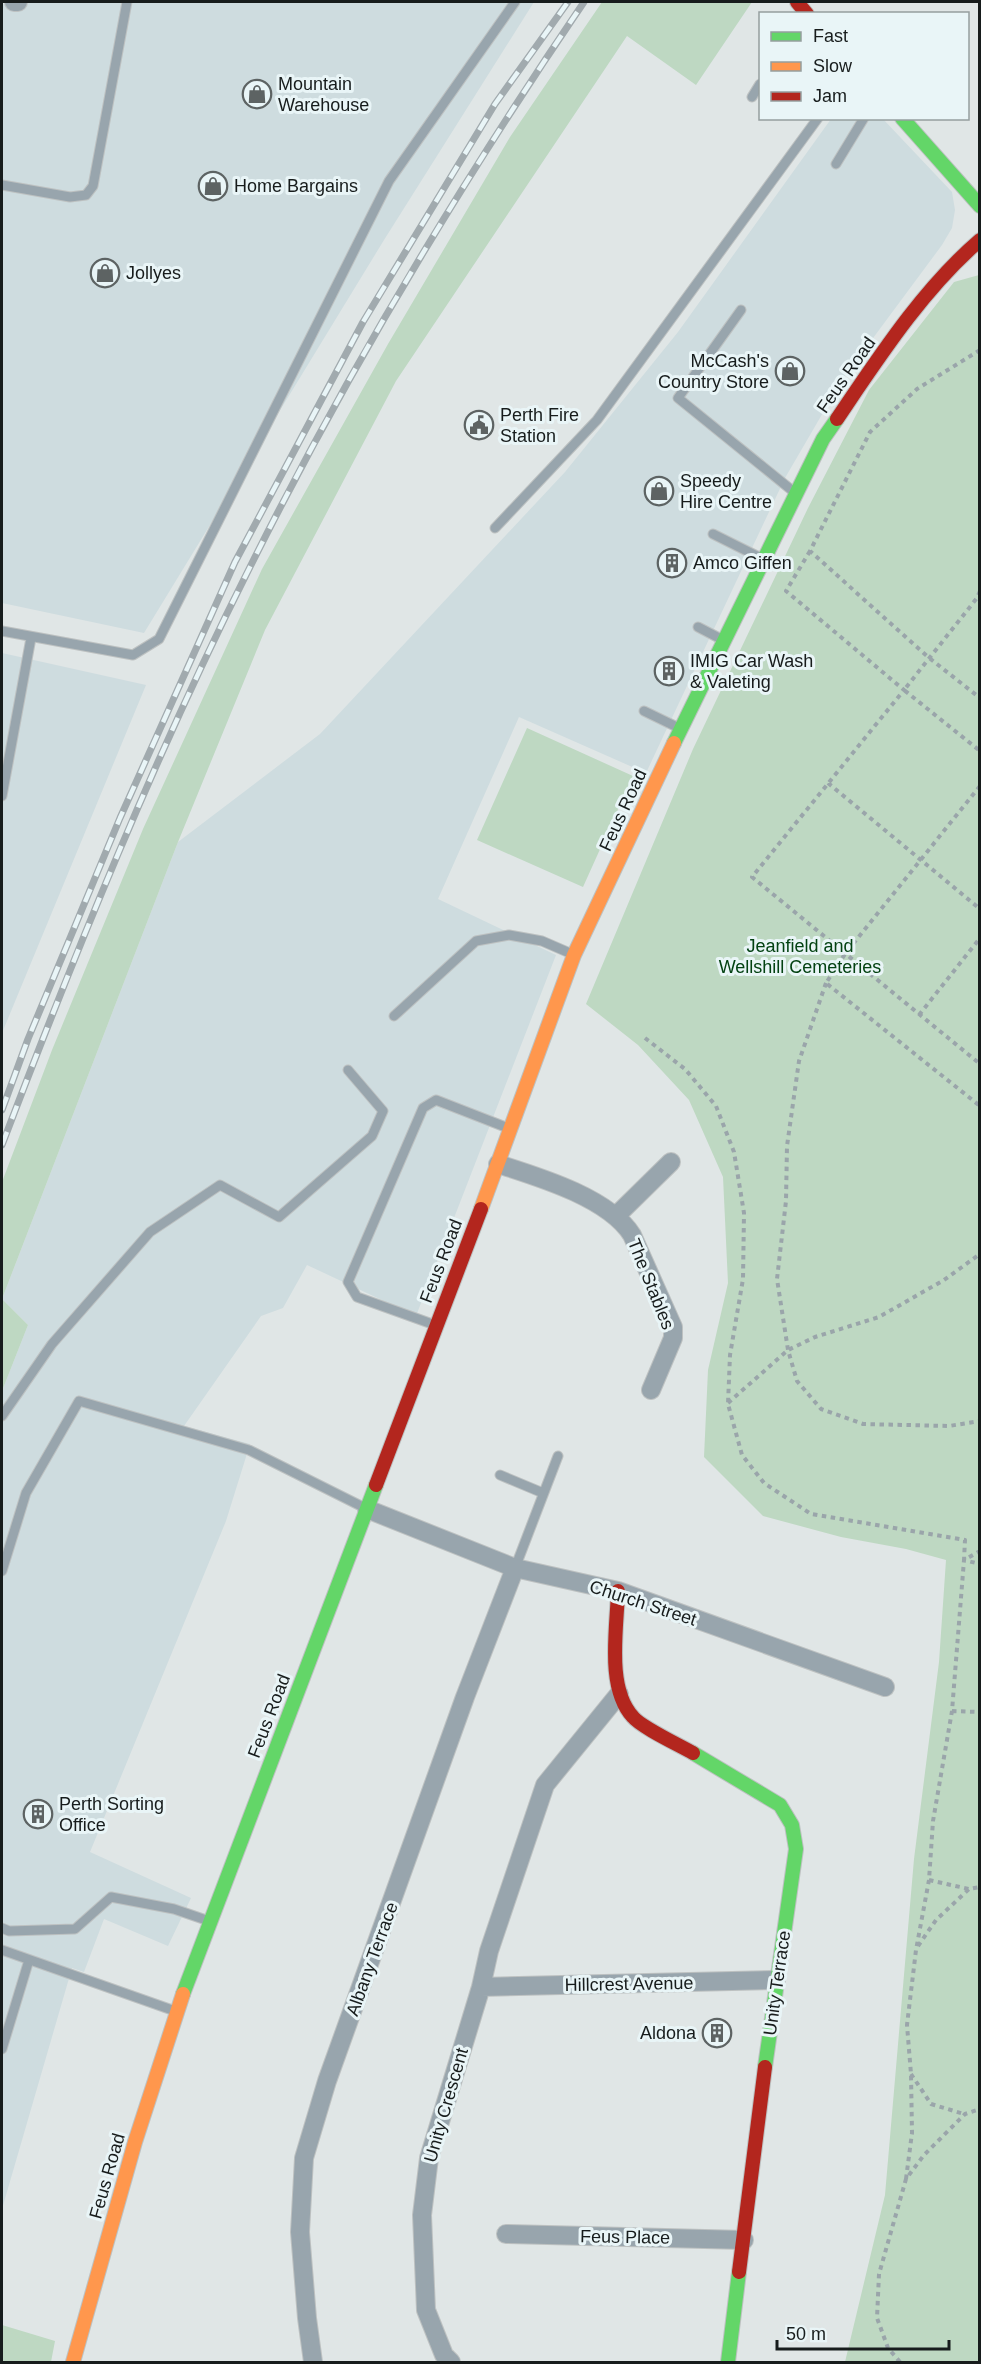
<svg xmlns="http://www.w3.org/2000/svg" width="981" height="2364" font-family="Helvetica,sans-serif">
	<style>
		.built { fill: #cedcdf }
		.green { fill: #bed8c2 }
		.lines { fill: none; stroke-linecap: round; stroke-linejoin: round }
		.lane-casing { stroke: #bdc1c1; stroke-width: 11 }
		.street-casing { stroke: #bdc1c1; stroke-width: 20 }
		.fast-casing { stroke: #bdc1c1; stroke-width: 16 }
		.slow-casing { stroke: #bdc1c1; stroke-width: 16 }
		.jam-casing { stroke: #bdc1c1; stroke-width: 16 }
		.path { stroke: #9aa5aa; stroke-width: 4; stroke-dasharray: 4.5 4.5; stroke-linecap: butt }
		.lane { stroke: #98a5ad; stroke-width: 9 }
		.street { stroke: #98a5ad; stroke-width: 18 }
		.fast { stroke: #63d668; stroke-width: 14 }
		.slow { stroke: #ff974d; stroke-width: 14 }
		.jam { stroke: #b3261e; stroke-width: 14 }
		.rail-casing { stroke: #a1aaae; stroke-width: 7 }
		.rail { stroke: #e9f5f7; stroke-width: 4.5; stroke-dasharray: 14; stroke-linecap: butt }
		.labels { text-anchor: middle; dominant-baseline: central; stroke-width: 6; stroke-linejoin: round; paint-order: stroke }
		.poi-label { font-size: 18px; fill: #171c1c; stroke: #e9f5f7; text-anchor: start }
		.street-label { font-size: 18px; fill: #171c1c; stroke: #e9f5f7 }
		.park-label { font-size: 18px; fill: #034212; stroke: #e9f5f7 }
	</style>
	<rect width="100%" height="100%" fill="#e0e6e6"/>
	<path class="built" d="M18,2H534L384,240L144,633L2,603V4Z
		M831,119H883L952,192L955,210L952,228L942,245L842,380L785,478L646,773L519,717L438,899L556,955L416,1316L307,1265L283,1308L261,1316L184,1426L250,1444L226,1521L90,1852L191,1898L168,1946L104,1919L84,1972L72,1968L2,2209V1391L28,1325L2,1299L178,842L320,734L565,472L678,332Z
		M2,653L146,685L2,1033Z"/>
	<path class="green" d="M602,2H752L696,85L627,36L396,381L265,630L178,842L2,1299V1182L52,1050L143,829L262,569L388,344L510,137Z
		M979,275V2362H845L885,2195L914,1859L939,1662L946,1560L906,1549L841,1537L763,1516L704,1457L708,1370L728,1283L723,1177L689,1100L638,1045L586,1004L693,749L808,508L869,390L954,282Z
		M527,728L633,776L583,887L477,840Z
		M2,1299L28,1325L2,1391Z
		M2,2325L55,2341L51,2362H2Z"/>
	<g class="lines">
		<g class="lane-casing">
			<path id="lane" d="M752,97L760,84
				M836,164L864,118
				M2,185L70,197L86,195L93,186L127,2
				M741,310L678,398L794,492
				M495,528L597,420L818,118
				M713,534L761,558
				M698,627L721,639
				M2,631L133,655L159,639L389,181L515,2
				M644,711L679,728
				M2,796L31,638
				M394,1016L476,941L509,935L542,941L572,954
				M435,1325L357,1297L348,1282L423,1108L436,1100L508,1128
				M2,1416L52,1344L150,1232L220,1185L279,1217L372,1136L383,1111L348,1070
				M500,1475L543,1493
				M515,1568L558,1456
				M2,1571L26,1493L79,1401L249,1450L365,1508
				M2,1928L9,1931L75,1929L111,1897L174,1909L209,1921
				M2,1950L175,2011
				M2,2049L29,1960"/>
		</g>
		<g class="street-casing">
			<path id="street" d="M14,2H18
				M498,1164C539,1177 609,1198 632,1235L673,1327V1338L651,1390
				M616,1216L671,1162
				M367,1509L515,1568L618,1591L885,1687
				M481,1987L776,1980
				M506,2234L744,2240
				M313,2362L307,2318L300,2232L304,2158L327,2081L465,1697L515,1568
				M451,2362L444,2355L426,2310L422,2215L429,2158L481,1987L489,1951L545,1785L619,1694"/>
		</g>
		<g class="fast-casing">
			<path id="fast" d="M902,118L980,206
				M674,743L823,439L837,419
				M693,1753L780,1805L792,1825L796,1849L765,2067
				M183,1994L376,1485
				M728,2362L739,2272"/>
		</g>
		<g class="slow-casing">
			<path id="slow" d="M481,1209L574,955L674,743
				M73,2362L135,2142L183,1994"/>
		</g>
		<g class="jam-casing">
			<path id="jam" d="M797,2L807,14
				M837,419C879,357 923,289 980,240
				M376,1485L481,1209
				M618,1591C617,1628 606,1688 633,1717C641,1727 679,1745 693,1753
				M739,2272L765,2067"/>
		</g>
		<path class="path" d="M980,350L917,389L870,432L810,551L928,657L980,698
			M810,551L786,591L904,690L752,877L980,1064
			M980,591L977,598L904,690L980,751
			M828,783L980,909
			M980,786L845,954L826,983L980,1106
			M826,983L799,1061L787,1146L786,1201L777,1279L788,1350L797,1381L821,1409L863,1424L949,1426L980,1421
			M919,1015L980,938
			M645,1038L685,1069L716,1106L734,1152L744,1213L743,1279L730,1355L728,1404L742,1455L764,1483L811,1514L965,1540L964,1560L980,1551
			M728,1403L788,1350L815,1337L879,1317L944,1280L980,1254
			M952,1711L980,1712
			M929,1880L969,1889L980,1887
			M918,1946L936,1920L969,1889
			M911,2074L931,2104L964,2114
			M906,2179L912,2133L911,2074L907,2025L916,1950L929,1880L933,1821L952,1711L964,1560L980,1564
			M900,2362L888,2348L877,2318L879,2274L906,2179L924,2155L965,2114L980,2109"/>
		<use href="#lane" class="lane"/>
		<use href="#street" class="street"/>
		<use href="#fast" class="fast"/>
		<use href="#slow" class="slow"/>
		<use href="#jam" class="jam"/>
		<g class="rail-casing">
			<path id="rail" d="M2,1110L28,1039L120,818L235,562L363,322L495,104L568,2
				M2,1145C76,950 155,756 249,569C347,372 461,183 584,2"/>
		</g>
		<use href="#rail" class="rail"/>
	</g>
	<defs>
		<g id="shop-ring" transform="scale(1.5)"><circle r="9.5" fill="#e9f5f7" stroke="#5d6363" stroke-width="1.5"/><path d="M-5-2.5h2.3a2.7 3.5 0 0 1 5.4 0H5L5.5 6h-11ZM-1.5-2.5h3a1.5 2.3 0 0 0-3 0Z" fill="#5d6363"/></g>
		<g id="civic-ring" transform="scale(1.5)"><circle r="9.5" fill="#e9f5f7" stroke="#5d6363" stroke-width="1.5"/><path d="M-.6-6.5H3V-4.5H.6V-3L4-1V1h2V6H-6V1h2V-1L-.6-3ZM-1.2 2.5V6h2.4V2.5Z" fill="#5d6363"/></g>
		<g id="building-ring" transform="scale(1.5)"><circle r="9.5" fill="#e9f5f7" stroke="#5d6363" stroke-width="1.5"/><path d="M-4-6H4V6H1V3H-1V6H-4ZM-2.5-4.3h1.7v1.8h-1.7ZM.8-4.3h1.7v1.8H.8ZM-2.5-1h1.7V.8h-1.7ZM.8-1h1.7V.8H.8Z" fill="#5d6363"/></g>
	</defs>
	<g fill-rule="evenodd">
		<use href="#shop-ring" x="257" y="94"/>
		<use href="#shop-ring" x="213" y="186"/>
		<use href="#shop-ring" x="105" y="273"/>
		<use href="#shop-ring" x="790" y="371"/>
		<use href="#civic-ring" x="479" y="425"/>
		<use href="#shop-ring" x="659" y="491"/>
		<use href="#building-ring" x="672" y="563"/>
		<use href="#building-ring" x="669" y="671"/>
		<use href="#building-ring" x="38" y="1814"/>
		<use href="#building-ring" x="717" y="2033"/>
	</g>
	<g class="labels">
		<g class="poi-label">
			<text x="278" y="84">Mountain<tspan x="278" dy="21">Warehouse</tspan></text>
			<text x="234" y="186">Home Bargains</text>
			<text x="126" y="273">Jollyes</text>
			<text x="769" y="361" text-anchor="end">McCash's<tspan x="769" dy="21">Country Store</tspan></text>
			<text x="500" y="415">Perth Fire<tspan x="500" dy="21">Station</tspan></text>
			<text x="680" y="481">Speedy<tspan x="680" dy="21">Hire Centre</tspan></text>
			<text x="693" y="563">Amco Giffen</text>
			<text x="690" y="661">IMIG Car Wash<tspan x="690" dy="21">&amp; Valeting</tspan></text>
			<text x="59" y="1804">Perth Sorting<tspan x="59" dy="21">Office</tspan></text>
			<text x="696" y="2033" text-anchor="end">Aldona</text>
		</g>
		<g class="street-label">
			<text transform="translate(846 375) rotate(-55)">Feus Road</text>
			<text transform="translate(623 810) rotate(-65)">Feus Road</text>
			<text transform="translate(441 1261) rotate(-69)">Feus Road</text>
			<text transform="translate(651 1284) rotate(68)">The Stables</text>
			<text transform="translate(643 1603) rotate(18)">Church Street</text>
			<text transform="translate(269 1716) rotate(-69)">Feus Road</text>
			<text transform="translate(372 1959) rotate(-70)">Albany Terrace</text>
			<text transform="translate(777 1983) rotate(-82)">Unity Terrace</text>
			<text transform="translate(629 1984) rotate(-1)">Hillcrest Avenue</text>
			<text transform="translate(446 2105) rotate(-74)">Unity Crescent</text>
			<text transform="translate(107 2176) rotate(-74)">Feus Road</text>
			<text transform="translate(625 2237) rotate(1)">Feus Place</text>
		</g>
		<g class="park-label">
			<text x="800" y="946">Jeanfield and<tspan x="800" dy="21">Wellshill Cemeteries</tspan></text>
		</g>
	</g>
	<rect width="981" height="2364" fill="none" stroke="#171c1c" stroke-width="6"/>
	<rect x="759" y="12" width="210" height="108" fill="#e9f5f7" stroke="#959e9f" stroke-width="1.5"/>
	<rect x="771" y="32" width="30" height="9" fill="#63d668" stroke="#959e9f" stroke-width="1.5"/>
	<text x="813" y="42" font-size="18" fill="#171c1c">Fast</text>
	<rect x="771" y="62" width="30" height="9" fill="#ff974d" stroke="#959e9f" stroke-width="1.5"/>
	<text x="813" y="72" font-size="18" fill="#171c1c">Slow</text>
	<rect x="771" y="92" width="30" height="9" fill="#b3261e" stroke="#959e9f" stroke-width="1.5"/>
	<text x="813" y="102" font-size="18" fill="#171c1c">Jam</text>
	<path d="M777 2340v9h172v-9" fill="none" stroke="#171c1c" stroke-width="3"/>
	<text x="786" y="2340" font-size="18" fill="#171c1c" stroke="#e9f5f7" stroke-width="4.5" paint-order="stroke">50 m</text>
</svg>
